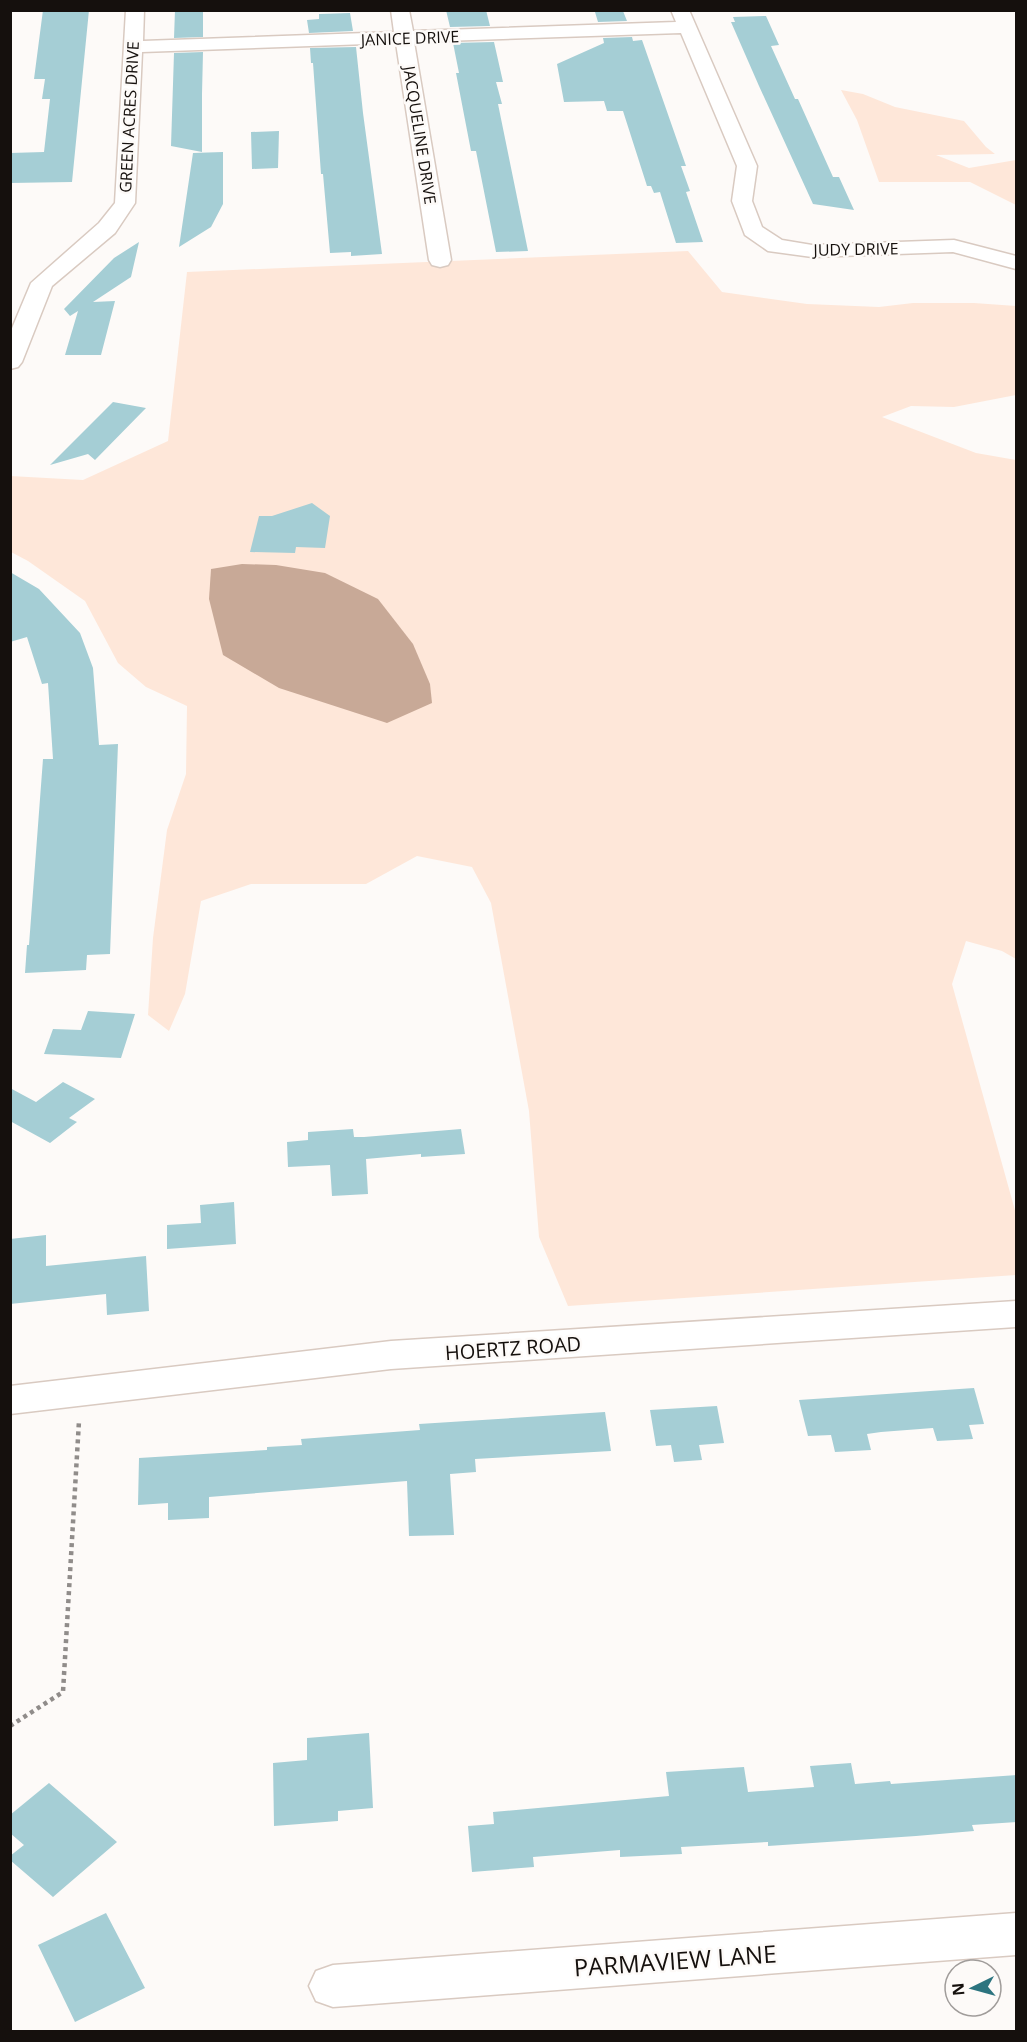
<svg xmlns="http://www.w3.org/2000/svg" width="1027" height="2042" font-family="'Open Sans',sans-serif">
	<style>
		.green { fill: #fee7d9 }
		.water { fill: #c8a997 }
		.building { fill: #a5ced5 }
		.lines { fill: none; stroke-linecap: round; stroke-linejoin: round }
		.street-casing { stroke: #d9cac1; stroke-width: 3 }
		.path { stroke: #908c8a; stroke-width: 4.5; stroke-dasharray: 4 4; stroke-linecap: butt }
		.street { fill: #fff; fill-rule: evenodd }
		.labels { text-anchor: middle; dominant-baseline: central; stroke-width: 5; stroke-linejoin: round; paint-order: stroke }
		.far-street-label { font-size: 16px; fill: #15100d; stroke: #fdfaf8 }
		.street-label { font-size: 20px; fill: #15100d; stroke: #fdfaf8 }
		.near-street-label { font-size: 24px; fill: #15100d; stroke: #fdfaf8 }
	</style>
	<rect width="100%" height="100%" fill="#fdfaf8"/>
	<path class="green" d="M841,90L863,94L895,107L964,121L986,147L995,154L936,155L969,168L1016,160V205L970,182H879L857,120Z
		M688,251L722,292L807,304L879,307L913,303H974L1016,306V395L954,407L911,406L882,417L976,453L1016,460V959L1002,951L966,941L952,984L1016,1214V1275L568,1306L539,1237L529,1111L491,903L472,867L417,856L366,884H251L201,901L185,994L169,1031L148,1015L153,938L167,830L186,774L187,706L146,687L118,663L85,601L28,561L11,552L10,476L83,480L168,441L187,272Z"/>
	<path class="water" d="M242,564L276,565L325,573L378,599L413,644L430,684L432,703L387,723L279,688L223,655L209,599L211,569Z"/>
	<path class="building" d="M43,10H89L72,182L10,183V153L44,152L50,99H42L45,79H34Z
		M175,10H203V37L174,38Z
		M446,10H486L490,26L450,27Z
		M623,11L627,21L598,22L595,12Z
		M350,13L353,31L309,33L307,20L319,19V14Z
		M766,16L779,45L771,46L795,99H798L833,177H839L854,210L813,204L759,86L731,22H735L733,17Z
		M632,37L633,41L642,40L686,166H681L690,191L686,192L703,242L676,243L660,192L654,193L651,186H647L623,111H607L604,101L564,102L557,64L604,43L603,38Z
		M494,42L503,82H496L502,104H498L528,251L496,252L476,151H471L456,73H459L453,43Z
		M356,47L363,113L382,254L351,256V252L330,253L323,174H321L313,63H311L310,48Z
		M203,52L202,94V152L171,146L174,53Z
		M279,131L278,168L252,169L251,132Z
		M223,152V204L211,227L179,247L193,153Z
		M139,242L131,277L93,302L115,301L101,355H65L78,311L70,316L64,309L114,258Z
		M113,402L146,408L95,460L88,454L50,465Z
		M312,503L330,516L325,548L296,547L295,553L250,552L259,516H272Z
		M10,572L39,589L80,633L93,668L99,745L118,744L110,954L87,955L86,970L25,973L27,945H29L43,759H53L48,683L42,684L27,637L10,642Z
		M88,1011L135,1014L121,1058L44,1054L53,1029L81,1030Z
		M63,1082L95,1099L69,1118L77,1122L50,1143L10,1121V1088L36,1102Z
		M353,1129L354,1137H364L461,1129L465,1154L421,1157V1154L366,1159L368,1194L332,1196L330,1165L288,1167L287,1142L308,1140V1132Z
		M234,1202L236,1244L167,1249V1225L201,1223L200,1205Z
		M46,1235V1266L146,1256L149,1311L107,1315L106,1294L10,1304V1239Z
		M974,1388L984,1424L969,1425L973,1439L937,1441L933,1428L881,1432L867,1434L871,1450L835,1452L831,1435L808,1436L799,1400Z
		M717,1406L724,1443L699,1445L702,1460L674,1462L671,1445L656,1446L650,1410Z
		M605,1412L611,1451L475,1459L476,1472L450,1474L454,1535L409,1536L407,1481L209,1497V1518L168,1520V1503L138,1505L139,1458L267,1450V1447L302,1445L301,1439L420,1430L419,1424Z
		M369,1733L373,1808L338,1811V1821L274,1826L273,1763L307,1760V1738Z
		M851,1763L855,1784L890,1781L891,1784L1017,1775V1822L972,1825L974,1831L916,1836L768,1846V1842L681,1847L682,1854L620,1857V1850L533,1857L534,1867L472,1872L468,1826L494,1824L493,1812L669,1796L666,1772L744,1767L748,1792L814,1787L810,1766Z
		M49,1783L117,1842L53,1897L10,1860V1856L24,1845L10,1833V1815Z
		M106,1913L145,1988L75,2022L38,1945Z"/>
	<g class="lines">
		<g class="street-casing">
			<path id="street" d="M126,10H144L143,41L394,32L391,10H409L413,31L676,22L671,10H689L757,166L752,201L762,227L782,240L812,245L954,240L1016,256V269L953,252L812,257L768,251L745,235L732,201L737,166L681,33L414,42L451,260L448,265L440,267L432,265L429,260L396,43L142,52L135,203L115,233L52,286L22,362L18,367L10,369V333L31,283L99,223L115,203Z
				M1016,1301V1327L391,1369L10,1414V1386L391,1341Z
				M1016,1913V1955L333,2007L316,2001L309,1986L316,1971L333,1965Z"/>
		</g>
		<path class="path" d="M10,1726L63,1692L79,1421"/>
		<use href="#street" class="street"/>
	</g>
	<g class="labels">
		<g class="far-street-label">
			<text transform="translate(410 38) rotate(-2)">JANICE DRIVE</text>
			<text transform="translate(129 117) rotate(-87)">GREEN ACRES DRIVE</text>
			<text transform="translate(420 135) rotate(81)">JACQUELINE DRIVE</text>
			<text transform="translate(856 249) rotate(-1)">JUDY DRIVE</text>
		</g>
		<g class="street-label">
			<text transform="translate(513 1348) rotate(-4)">HOERTZ ROAD</text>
		</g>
		<g class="near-street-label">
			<text transform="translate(675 1960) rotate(-4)">PARMAVIEW LANE</text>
		</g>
	</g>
	<rect width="1027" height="2042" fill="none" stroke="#15100d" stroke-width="24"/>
	<g transform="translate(973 1988) rotate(265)"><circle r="28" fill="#fdfaf8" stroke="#a09c9a" stroke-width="1.5"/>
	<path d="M0-4.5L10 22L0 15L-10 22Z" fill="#2c747f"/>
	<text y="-9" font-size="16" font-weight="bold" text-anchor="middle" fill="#15100d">N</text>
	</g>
</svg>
